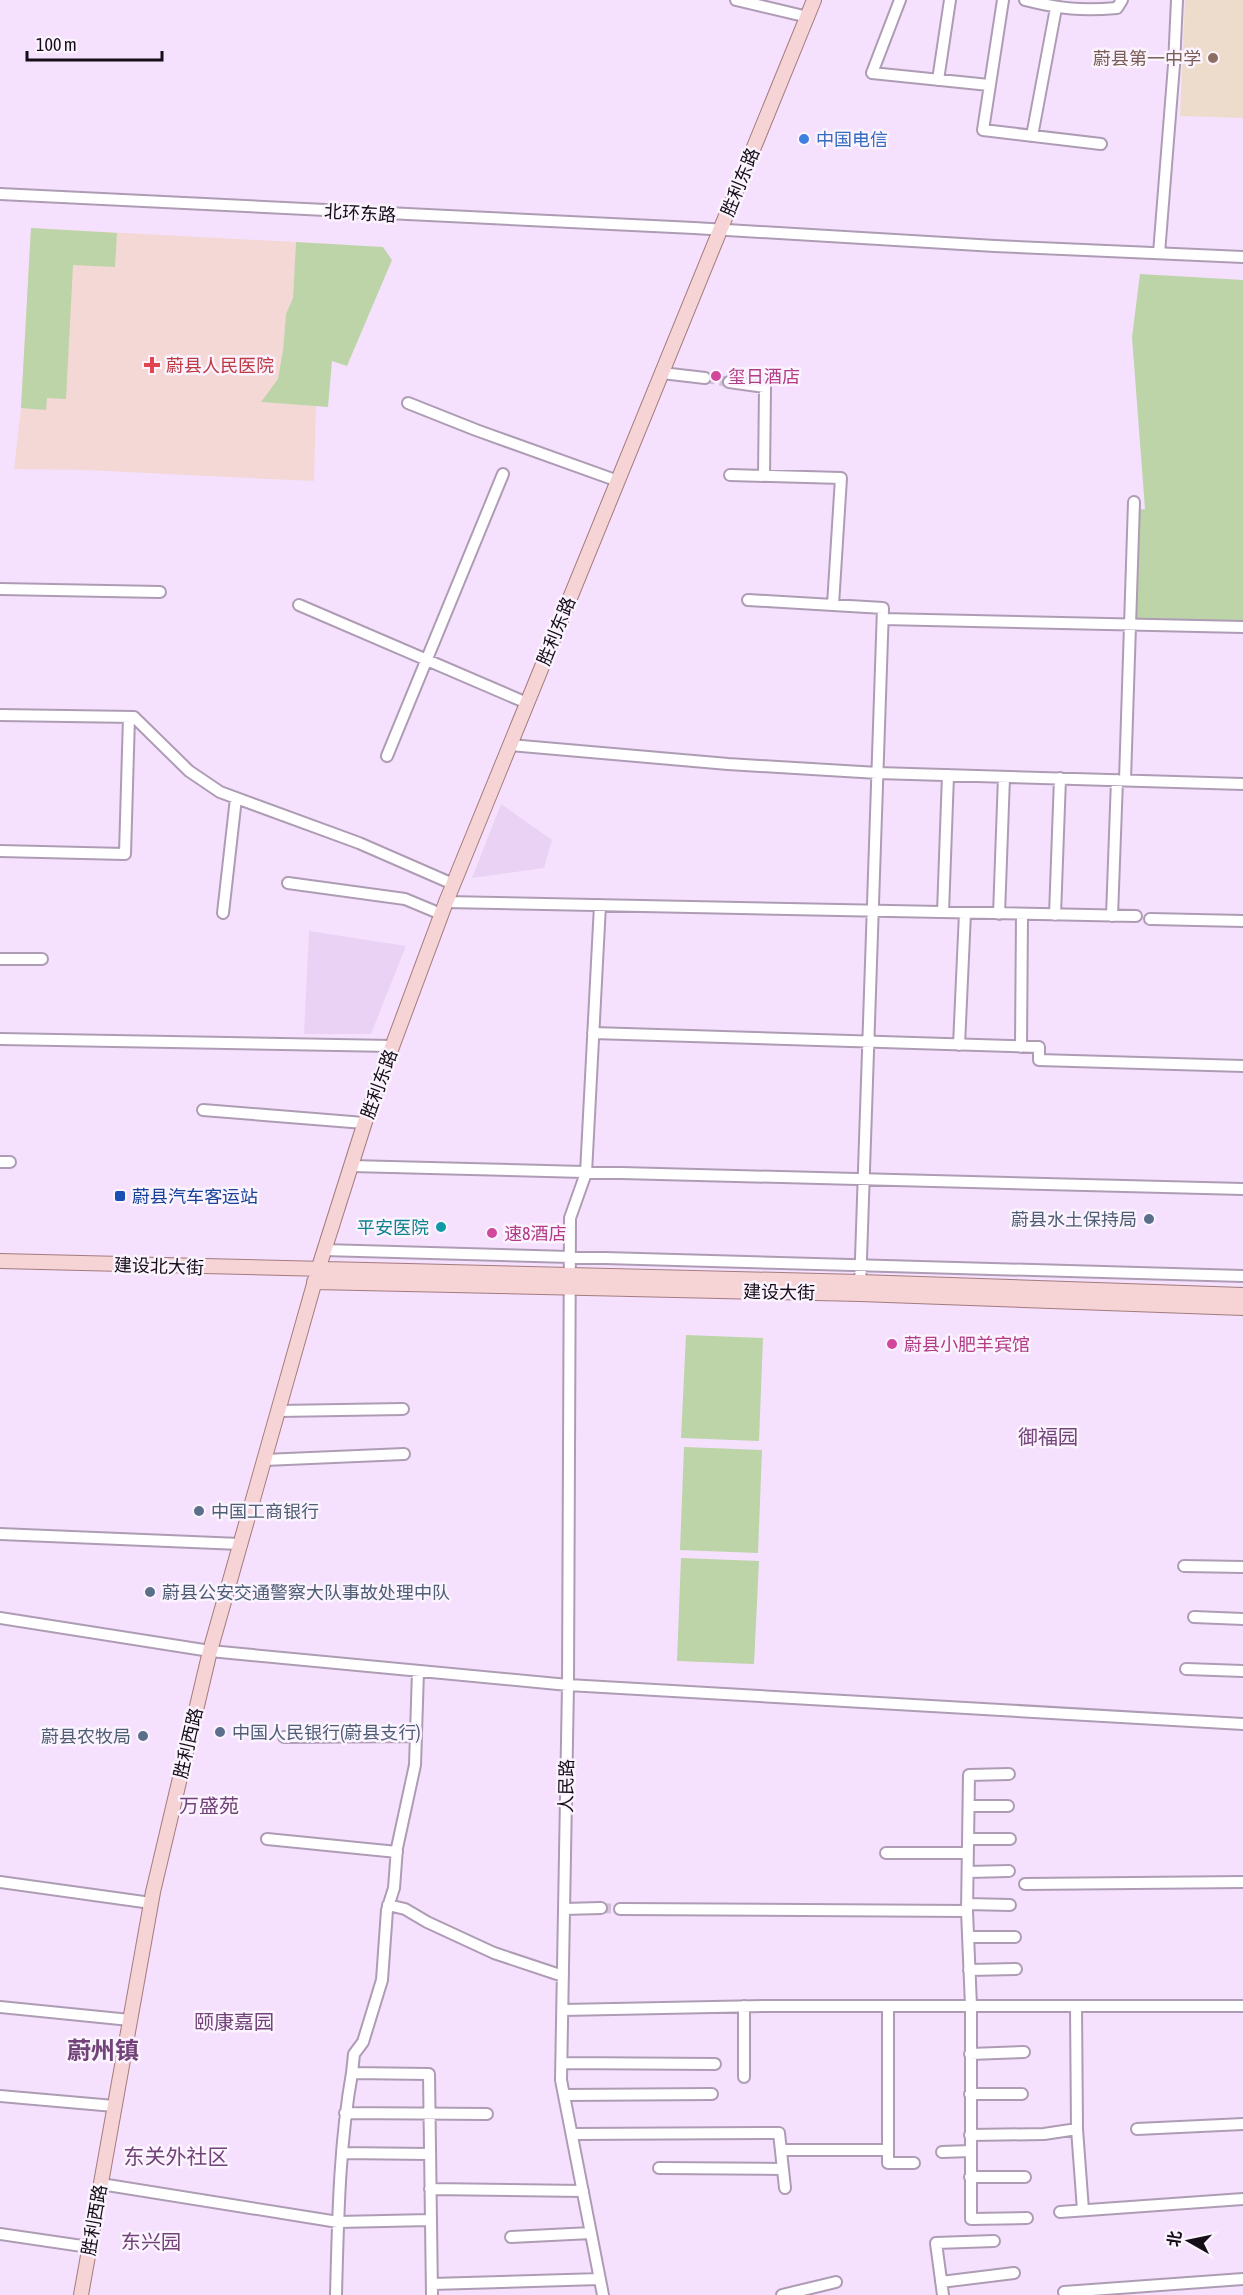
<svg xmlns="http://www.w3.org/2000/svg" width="1243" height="2295" font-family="'Asap Condensed','Noto Sans SC',sans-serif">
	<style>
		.built { fill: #ead2f4 }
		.education { fill: #eddccb }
		.medical { fill: #f3d8d5 }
		.green { fill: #bcd4a7 }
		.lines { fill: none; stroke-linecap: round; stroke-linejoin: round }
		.minor-tunnel { stroke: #d3c1db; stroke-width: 10; stroke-dasharray: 10 5; stroke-linecap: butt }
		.minor-casing { stroke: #ae9cb5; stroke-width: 14 }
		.major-casing { stroke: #a37b7f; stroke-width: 16 }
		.minor { stroke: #fff; stroke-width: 10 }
		.major { stroke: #f6d3d4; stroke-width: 14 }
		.education-dot { fill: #8d6e63; stroke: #fbf3fe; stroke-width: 2 }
		.shop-dot { fill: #3f7fe0; stroke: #fbf3fe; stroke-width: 2 }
		.health-dot { fill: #e0444e; stroke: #fbf3fe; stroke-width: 2 }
		.hotel-dot { fill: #d1479c; stroke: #fbf3fe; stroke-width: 2 }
		.transit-dot { fill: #1a4fb4; stroke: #fbf3fe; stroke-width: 2 }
		.service-dot { fill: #5c6f8a; stroke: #fbf3fe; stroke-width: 2 }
		.culture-dot { fill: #0f9aa8; stroke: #fbf3fe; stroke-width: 2 }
		.labels { text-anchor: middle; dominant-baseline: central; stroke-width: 5; stroke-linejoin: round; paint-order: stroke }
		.education-label { font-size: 18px; fill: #785e54; stroke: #fbf3fe; text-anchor: end }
		.shop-label { font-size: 18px; fill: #366cbe; stroke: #fbf3fe; text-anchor: start }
		.street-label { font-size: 18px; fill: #150e18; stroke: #fbf3fe }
		.health-label { font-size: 18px; fill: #be3a42; stroke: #fbf3fe; text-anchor: start }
		.hotel-label { font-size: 18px; fill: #b23c85; stroke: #fbf3fe; text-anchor: start }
		.transit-label { font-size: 18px; fill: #164399; stroke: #fbf3fe; text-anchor: start }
		.service-label { font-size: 18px; fill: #4e5e75; stroke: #fbf3fe; text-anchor: start }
		.culture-label { font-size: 18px; fill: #0d838f; stroke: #fbf3fe; text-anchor: end }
		.neighbourhood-label { font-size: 20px; fill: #714378; stroke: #fbf3fe }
		.quarter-label { font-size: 21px; fill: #714378; stroke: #fbf3fe }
		.district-label { font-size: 24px; font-weight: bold; fill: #714378; stroke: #fbf3fe }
	</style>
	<rect width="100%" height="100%" fill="#f5e1fd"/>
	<path class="built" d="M501,804L552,840L544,868L472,878Z
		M309,931L406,946L371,1034H304Z"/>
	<path class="education" d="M1185,0H1243V118L1180,116Z"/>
	<path class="medical" d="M31,228L296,242L293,298L286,314L283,350L278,380L261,402L316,406L314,481L84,470L14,469L21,408Z"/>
	<path class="green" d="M31,228L117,233L115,267L73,265L66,399L47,398L46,410L21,408Z
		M296,242L383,247L392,260L347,366L332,361L328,407L261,402L278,379L283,350L286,314L293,298Z
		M1140,274L1243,280V622L1133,620L1136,510L1145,509L1132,337Z
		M686,1335L763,1338L759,1441L681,1438Z
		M684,1447L762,1450L758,1553L680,1550Z
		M681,1558L759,1561L754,1664L677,1661Z"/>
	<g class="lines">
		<path class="minor-tunnel" d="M705,378L729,382
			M601,1908L620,1909"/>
		<g class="minor-casing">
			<path id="minor" d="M736,0L808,17
				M900,0L872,73L989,85
				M1003,0L983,130L1101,144
				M1025,0C1060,9 1082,11 1117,8L1122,0
				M938,80L950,0
				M1032,136L1056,8
				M0,194L694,228L995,246L1243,257
				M1159,253L1174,65L1177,0
				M662,373L705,378
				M729,382L765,387L764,476
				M408,403L476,430L618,481
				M730,475L841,478L833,605
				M0,589L160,592
				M748,600L883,608L860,1288
				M299,605L527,703
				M883,619L1243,627
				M0,715L134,717L189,771L220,792L359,843L453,884
				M510,745L728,764L878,773L1243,784
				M387,756L503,474
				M1125,780L1134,502
				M0,851L125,854L129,717
				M288,883L405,899L441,914
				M446,902L1136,916
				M600,905L586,1173L570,1218L568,1685L561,2080L603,2295
				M943,912L948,775
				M223,913L236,798
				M999,914L1004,777
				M1055,915L1060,778
				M1112,916L1117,780
				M1150,919L1243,921
				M0,959H42
				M593,1033L1039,1047V1060L1243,1066
				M0,1039L392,1046
				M959,1045L965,913
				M1021,1047L1022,914
				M203,1110L364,1123
				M0,1162H10
				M351,1166L1243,1189
				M324,1250L1243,1276
				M278,1411L403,1409
				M264,1460L404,1454
				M0,1534L240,1544
				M1184,1566L1243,1567
				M1194,1617L1243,1619
				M0,1618L210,1651L568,1685L1243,1724
				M1186,1669L1243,1671
				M418,1671L415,1765L397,1848L394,1888L387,1910L382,1980L363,2042L354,2054L352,2073L429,2074L432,2295
				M284,1737L415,1736
				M1009,1774L969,1775L967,1911L971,2006V2219L1027,2218
				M969,1806H1008
				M267,1839L397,1852
				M968,1839H1010
				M886,1853H968
				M968,1872L1009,1871
				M0,1882L151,1903
				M1025,1884L1243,1882
				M967,1904L1010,1905
				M388,1905L405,1909L427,1922L494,1953L563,1976
				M564,1909L601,1908
				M620,1909L967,1911
				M968,1937H1015
				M969,1970L1016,1969
				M744,2006V2077
				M1076,2006L1077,2129L1083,2210
				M0,2007L130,2020
				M563,2010L763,2006H1243
				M970,2054L1024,2052
				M562,2063L715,2064
				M970,2094H1022
				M564,2095L712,2094
				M0,2096L114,2106
				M345,2113L487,2114
				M1137,2129L1243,2124
				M572,2134L779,2133L785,2188
				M970,2135L1044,2134L1077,2129
				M781,2150H888V2163H914
				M888,2150V2006
				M942,2152L970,2151
				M342,2153L429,2154
				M659,2168L783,2169
				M970,2177H1025
				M101,2184L338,2222L430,2220
				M430,2189L583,2191
				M1060,2212L1243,2199
				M0,2234L89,2247
				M511,2237L591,2233
				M941,2282L1014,2273
				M432,2284L600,2279
				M1064,2292L1243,2279
				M336,2295C338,2221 339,2146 352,2073
				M782,2295L836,2282
				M943,2295L936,2243L994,2241"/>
		</g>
		<g class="major-casing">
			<path id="major" d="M0,1261L860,1282L1243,1295
				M314,1282L860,1294L1243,1308
				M81,2295L153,1892L210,1651L318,1270L370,1106L446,902L814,0"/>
		</g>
		<use href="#minor" class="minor"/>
		<use href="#major" class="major"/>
	</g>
	<circle class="education-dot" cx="1213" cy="58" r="6"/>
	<circle class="shop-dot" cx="804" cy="139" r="6"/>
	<path class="health-dot" d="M149 356h6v6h6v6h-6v6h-6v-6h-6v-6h6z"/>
	<g class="hotel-dot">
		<circle cx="716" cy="376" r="6"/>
		<circle cx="492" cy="1233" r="6"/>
		<circle cx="892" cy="1344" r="6"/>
	</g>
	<rect class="transit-dot" x="114" y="1190" width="12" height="12" rx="3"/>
	<g class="service-dot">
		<circle cx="1149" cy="1219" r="6"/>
		<circle cx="199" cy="1511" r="6"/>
		<circle cx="150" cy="1592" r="6"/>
		<circle cx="220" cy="1732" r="6"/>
		<circle cx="143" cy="1736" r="6"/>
	</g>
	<circle class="culture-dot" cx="441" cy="1227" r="6"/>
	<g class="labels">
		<g class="education-label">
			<text x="1201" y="58">蔚县第一中学</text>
		</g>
		<g class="shop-label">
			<text x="816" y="139">中国电信</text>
		</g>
		<g class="street-label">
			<text transform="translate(740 182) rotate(-68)">胜利东路</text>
			<text transform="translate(360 213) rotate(3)">北环东路</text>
			<text transform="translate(556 631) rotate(-68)">胜利东路</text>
			<text transform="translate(379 1084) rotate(-70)">胜利东路</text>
			<text transform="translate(159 1266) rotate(2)">建设北大街</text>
			<text transform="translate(779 1292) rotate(1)">建设大街</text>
			<text transform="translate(188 1743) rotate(-77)">胜利西路</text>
			<text transform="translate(566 1786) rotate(-89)">人民路</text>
			<text transform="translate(94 2220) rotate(-80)">胜利西路</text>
		</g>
		<g class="health-label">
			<text x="166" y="365">蔚县人民医院</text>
		</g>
		<g class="hotel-label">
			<text x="728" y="376">玺日酒店</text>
			<text x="504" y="1233">速8酒店</text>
			<text x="904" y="1344">蔚县小肥羊宾馆</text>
		</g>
		<g class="transit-label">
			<text x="132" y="1196">蔚县汽车客运站</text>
		</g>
		<g class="service-label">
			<text x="1137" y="1219" text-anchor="end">蔚县水土保持局</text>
			<text x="211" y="1511">中国工商银行</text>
			<text x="162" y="1592">蔚县公安交通警察大队事故处理中队</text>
			<text x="232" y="1732">中国人民银行(蔚县支行)</text>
			<text x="131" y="1736" text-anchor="end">蔚县农牧局</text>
		</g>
		<g class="culture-label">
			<text x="429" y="1227">平安医院</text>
		</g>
		<g class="neighbourhood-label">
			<text x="1048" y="1436">御福园</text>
			<text x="209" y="1805">万盛苑</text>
			<text x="234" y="2021">颐康嘉园</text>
			<text x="151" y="2241">东兴园</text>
		</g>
		<g class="quarter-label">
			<text x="176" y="2156">东关外社区</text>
		</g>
		<g class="district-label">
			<text x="103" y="2050">蔚州镇</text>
		</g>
	</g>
	<g transform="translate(1189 2241) rotate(279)" stroke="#fbf3fe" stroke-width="4.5" paint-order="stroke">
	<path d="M0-4.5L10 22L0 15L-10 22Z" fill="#150e18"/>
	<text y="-9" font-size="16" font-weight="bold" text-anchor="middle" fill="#150e18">北</text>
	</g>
	<path d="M27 51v9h135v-9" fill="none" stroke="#150e18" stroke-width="3"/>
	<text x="36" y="51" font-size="18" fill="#150e18" stroke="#fbf3fe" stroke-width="4.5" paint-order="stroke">100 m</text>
</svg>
